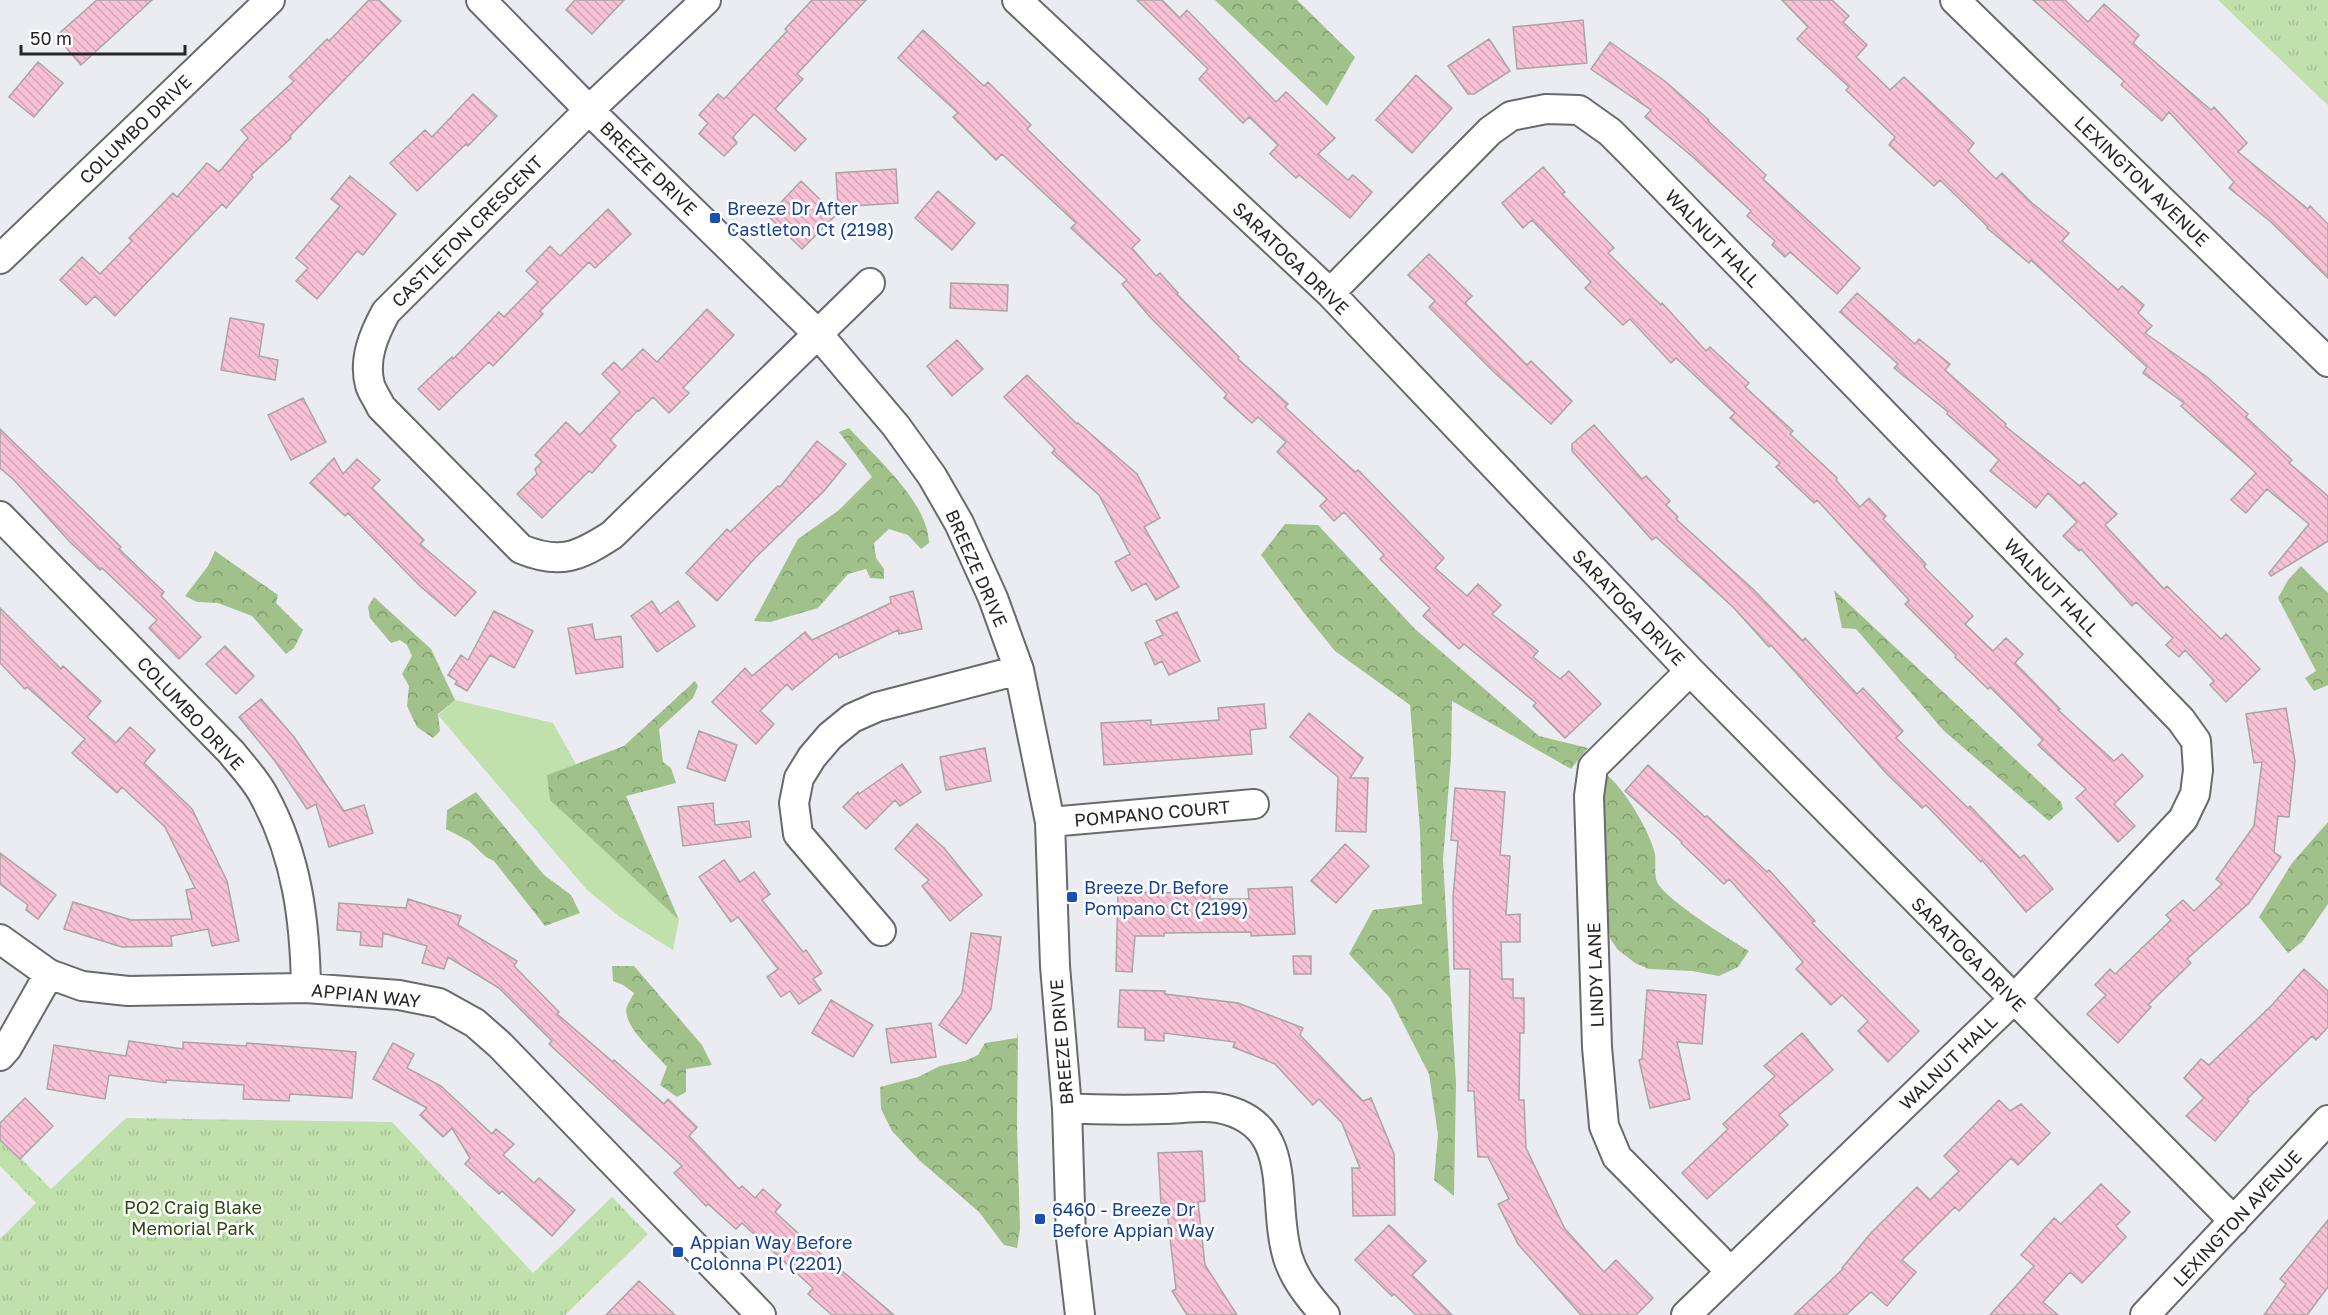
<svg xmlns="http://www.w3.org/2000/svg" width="2328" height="1315" font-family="'Golos Text',sans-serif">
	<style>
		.grass { fill: #c0e0ac }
		.forest { fill: url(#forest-crowns) }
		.park { fill: url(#park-tufts) }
		.building { fill: url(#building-back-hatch); stroke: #aaa4a6; stroke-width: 1.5 }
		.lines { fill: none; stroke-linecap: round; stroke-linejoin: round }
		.minor-casing { stroke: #69696e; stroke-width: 32 }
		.minor { stroke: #fff; stroke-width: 28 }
		.transit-dot { fill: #1a4fb4; stroke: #fff; stroke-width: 2 }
		.labels { text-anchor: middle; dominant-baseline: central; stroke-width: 5; stroke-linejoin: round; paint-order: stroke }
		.street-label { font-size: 18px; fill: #262628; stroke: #fff }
		.transit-label { font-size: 18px; fill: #164399; stroke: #fff; text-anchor: start }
		.park-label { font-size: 18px; fill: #2c4b12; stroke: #fff }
	</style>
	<defs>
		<pattern id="forest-crowns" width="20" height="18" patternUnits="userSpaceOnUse" patternTransform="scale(1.5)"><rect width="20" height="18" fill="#a0c28a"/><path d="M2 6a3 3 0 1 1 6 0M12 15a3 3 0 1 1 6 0" fill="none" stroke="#829d71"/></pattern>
		<pattern id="park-tufts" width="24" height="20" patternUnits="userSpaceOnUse" patternTransform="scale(1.5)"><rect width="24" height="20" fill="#c0e0ac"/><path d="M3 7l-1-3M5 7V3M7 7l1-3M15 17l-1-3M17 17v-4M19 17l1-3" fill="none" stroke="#a5c094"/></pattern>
		<pattern id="building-back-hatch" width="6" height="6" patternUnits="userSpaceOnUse" patternTransform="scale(1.5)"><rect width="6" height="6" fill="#f8c1d5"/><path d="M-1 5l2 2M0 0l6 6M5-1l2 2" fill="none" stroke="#d4a6b7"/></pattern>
	</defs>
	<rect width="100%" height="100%" fill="#ebecf1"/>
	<path class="grass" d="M455,700L553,723L576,764L547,775L600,846L679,920L673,950L620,917L587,890L438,715Z"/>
	<path class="forest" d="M1215,0H1297L1355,57L1327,106Z
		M849,428C876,458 928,502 929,543L921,549L908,535L889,529L874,543L876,558L884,569V579L870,578L866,569L848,574L818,608L770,622L754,621L798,539L839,510L872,477L839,432Z
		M1285,524L1318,525L1415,629L1539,736L1588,748L1571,769L1452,701L1451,757L1443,860L1456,1083L1454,1196L1434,1180L1438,1135L1429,1074L1390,998L1349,954L1373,910L1422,904L1420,831L1410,705L1335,651L1304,613L1261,555Z
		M215,551L278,595L276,603L303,630L294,648L286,654L252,616L218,603L197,602L185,596L208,566Z
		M2301,566L2328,593V685L2314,691L2305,678L2316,671L2278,598L2288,580Z
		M1834,590L2061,802L2063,809L2049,821L1944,731L1856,629L1842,628Z
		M374,597L431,649L455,700L438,714L440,731L433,738L417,727L407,706L409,686L402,674L412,656L407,645L400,640L391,643L370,618L368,607Z
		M695,681L698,686L693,698L659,729L663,762L671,768L676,783L626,796L679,920L550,800L547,775L624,746Z
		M1608,776C1626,791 1650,832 1655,854C1656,863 1654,874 1657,882C1666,900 1729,939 1749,951L1738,967L1719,976L1692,971L1649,969L1635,963L1617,949L1610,938L1605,899L1607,861L1601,795Z
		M476,792L544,875L571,895L580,913L545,926L494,861L486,857L469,841L446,829L447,810Z
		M2328,822V904L2302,942L2288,953L2259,917L2292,863Z
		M612,966H634L702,1045L712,1065L686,1069V1092L677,1097L660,1085L667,1067C655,1052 621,1026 627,1006C629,1002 632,997 634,993L623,985L613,981Z
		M1018,1031L1017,1127L1020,1229L1017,1248L1004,1245L979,1212L919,1160L892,1131L881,1109L880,1087L918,1077L940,1066L965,1061L978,1055L985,1043L1017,1038Z"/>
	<path class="park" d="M2218,0H2328V105L2313,91Z
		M126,1118L392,1122L533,1273L612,1197L648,1234L565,1315H0V1239L36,1203L0,1166V1137L51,1189Z"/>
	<path class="building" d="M97,0H152L81,65L56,36Z
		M369,0H379L401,21L290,136L291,138L251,175L253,177L226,208L222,204L115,316L95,296L86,305L60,280L82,257L100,274L132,241L129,238L173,193L177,197L207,163L219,172L248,138L241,130L294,81L289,77L327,39L329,41Z
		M575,0H624L592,34L566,10Z
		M812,0H866L797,74L803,79L775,109L806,139L795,151L754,114L733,137L737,143L724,156L699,134L708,123L699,115L718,94L724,99L787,31L785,29Z
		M1137,0H1162L1180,18L1187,10L1276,102L1286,92L1335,138L1318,154L1348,180L1353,175L1372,192L1350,218L1299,175L1296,178L1270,154L1278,145L1249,117L1243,123L1199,79L1208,69Z
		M1782,0H1832L1849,16L1843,22L1867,45L1856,57L1890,90L1904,77L1974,143L1968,151L1996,179L2002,173L2032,203L2069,233L2062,241L2118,290L2122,286L2144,305L2138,313L2152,326L2145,333L2207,377L2248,414L2246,417L2292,460L2289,463L2328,496V541L2271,576L2269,573L2309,524L2267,489L2246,513L2231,500L2256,473L2181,406L2184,403L2143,373L2147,367L2031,260L2029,263L1987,228L1988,227L1940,180L1934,186L1889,145L1895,137L1846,90L1849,87L1797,39L1808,27Z
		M2033,0H2065L2088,22L2104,4L2139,35L2133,43L2211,110L2214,107L2247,143L2238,152L2308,209L2310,206L2328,224V278L2271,222L2229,188L2234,182L2169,112L2162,121L2121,85L2124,81Z
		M1583,20L1587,63L1517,69L1513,27Z
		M923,30L984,86L988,82L1031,125L1027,129L1140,240L1132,248L1156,276L1160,273L1178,293L1177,294L1239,357L1238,359L1288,404L1285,407L1355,472L1358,470L1444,558L1435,568L1467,596L1478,584L1501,605L1492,614L1538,651L1533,657L1560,679L1569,671L1601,704L1565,738L1533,706L1536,703L1464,644L1459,649L1423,616L1430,608L1380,559L1384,555L1344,512L1334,521L1320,506L1327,499L1277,452L1286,442L1258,417L1252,423L1224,398L1227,394L1150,317L1122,284L1127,280L1071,228L1076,223L1002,154L996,160L953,117L958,113L898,58Z
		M1489,39L1510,71L1474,94H1468L1448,66Z
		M1610,42L1666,82L1709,120L1708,121L1766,175L1763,179L1860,268L1837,294L1790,252L1785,257L1772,245L1775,241L1747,216L1751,211L1693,157L1645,117L1651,110L1591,69Z
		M38,62L63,83L34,117L9,97Z
		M1416,75L1452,108L1412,153L1376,120Z
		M473,94L497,116L468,146L466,144L417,191L390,163L425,130L432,137Z
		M1543,167L1565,192L1562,194L1614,248L1608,253L1661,305L1662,303L1706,351L1710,347L1749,383L1745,387L1793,431L1790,434L1837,478L1836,480L1860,507L1869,498L1886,516L1883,519L1926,564L1924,567L1973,616L1965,624L1993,651L2006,638L2023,654L2015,663L2060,709L2058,710L2114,761L2122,754L2143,776L2114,804L2135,826L2118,842L2076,798L2086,789L2038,745L2043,740L1990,687L1988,689L1955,657L1956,655L1905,604L1909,600L1817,500L1814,503L1776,467L1780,463L1730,418L1735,413L1676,358L1671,363L1630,319L1623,325L1585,288L1591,282L1532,220L1523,228L1502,203Z
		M896,169L898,203L838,207L836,173Z
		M350,176L396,214L363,255L357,251L317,299L296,281L308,268L296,258L340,206L331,199Z
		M801,181L836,215L802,249L768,216Z
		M938,191L975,223L952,250L915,218Z
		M608,209L631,234L595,268L589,262L540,311L543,314L493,366L489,362L439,410L418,389L452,357L453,359L499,312L504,317L538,282L526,271L550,246L560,256Z
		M1429,254L1472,296L1465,303L1527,365L1531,361L1572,401L1551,424L1495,373L1429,307L1435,301L1408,275Z
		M951,283L1008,285L1007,311L950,308Z
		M1857,293L1915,344L1919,339L1950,364L1945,370L2006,424L2005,426L2080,486L2084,482L2117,514L2105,525L2164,589L2167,586L2221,639L2226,634L2260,669L2226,702L2210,685L2214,681L2185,650L2179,657L2166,645L2173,638L2136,602L2132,606L2081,549L2079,551L2063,536L2077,522L2048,493L2036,508L1990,471L1999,460L1947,414L1948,412L1894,368L1898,364L1840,312Z
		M707,309L734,335L683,388L689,393L669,413L653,397L639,411L638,410L610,440L616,446L592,473L589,471L542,518L517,494L537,474L535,469L542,462L535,455L566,422L580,435L620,392L602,374L614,362L622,370L643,349L657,362Z
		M230,318L264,324L259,356L278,360L275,380L221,370Z
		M957,340L983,369L952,396L927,366Z
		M1027,375L1077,424L1078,423L1137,474L1160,518L1144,527L1179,587L1156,600L1146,583L1132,591L1115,562L1130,554L1099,495L1052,453L1055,449L1004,397Z
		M303,398L326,442L291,460L268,415Z
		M1594,425L1642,479L1646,476L1670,501L1666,505L1678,517L1676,519L1754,590L1803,641L1805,638L1857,694L1863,688L1903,731L1896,738L1968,808L1970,806L2020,858L2024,855L2053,889L2026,912L1982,860L1981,862L1926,805L1922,808L1887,774L1771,645L1769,647L1734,608L1656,537L1652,540L1572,451V444Z
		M0,429L121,547L119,549L164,592L161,596L201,637L179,659L149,628L157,620L102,568L100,570L69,541L14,480L0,468Z
		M817,441L846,464L824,491L756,557L717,601L686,573L727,529L730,532L778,486L780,487Z
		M334,458L343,474L357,459L380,480L372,488L424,540L420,544L476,592L455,616L420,586L348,513L345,516L310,483Z
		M913,591L922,629L899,634L898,630L839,658L837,653L792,690L787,684L760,711L774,724L756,744L712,702L745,668L752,676L805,632L812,640L891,603L890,597Z
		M652,601L660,614L678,601L695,626L657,652L631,616Z
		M0,608L61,669L63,666L101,701L87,717L116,743L130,727L155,750L144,763L192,809L227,881L239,941L212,946L208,929L171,936L172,946L122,947L64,929L73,902L131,920L192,919L186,890L195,888L165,827L122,787L117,793L72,753L85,739L27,687L25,689L0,663Z
		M494,611L533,631L514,668L490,655L467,691L455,684L457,681L448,675L461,655L468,660Z
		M1177,612L1200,661L1169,675L1162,661L1155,665L1145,643L1163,635L1156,621Z
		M592,624L595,640L621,636L623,667L576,674L568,628Z
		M225,646L254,676L236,694L206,664Z
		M261,699L294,737L344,811L364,805L373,833L329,847L316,804L307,809L275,761L239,717Z
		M1264,704L1266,728L1250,730L1252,754L1104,765L1101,723L1151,720V725L1219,720L1218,708Z
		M2286,708L2295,761L2289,817L2278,816L2274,852L2281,857L2249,903L2187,959L2191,963L2148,1005L2151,1007L2118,1043L2087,1014L2106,995L2095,985L2110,969L2115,974L2171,920L2166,915L2183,900L2194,911L2222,884L2216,879L2254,826L2262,762L2254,763L2246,714Z
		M1309,713L1363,758L1350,778H1368L1366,832L1336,831L1338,777L1290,737Z
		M699,731L737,745L725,781L687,768Z
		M985,748L991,781L946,790L940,757Z
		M902,764L921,792L900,806L895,800L866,829L843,807L858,792L859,794Z
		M1648,765L1705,817L1707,816L1767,872L1769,870L1815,921L1812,923L1919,1031L1888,1062L1858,1031L1868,1021L1842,995L1831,1005L1796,969L1803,962L1729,879L1724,884L1681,843L1682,842L1625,791Z
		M1455,788L1505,792L1500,855L1510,856L1506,915L1520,914V942H1501L1502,979H1513V998H1524V1033H1520L1519,1100H1524L1526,1148L1565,1229L1604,1272L1616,1260L1653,1298L1636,1315H1581L1518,1244L1498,1204L1509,1199L1488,1157H1478L1474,1091H1468L1470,969H1454L1453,897L1458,841L1451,840Z
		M713,803L715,825L749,821L751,837L683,846L678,807Z
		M917,824L944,848L982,895L950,921L922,886L929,880L895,849Z
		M1345,844L1369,866L1336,903L1311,881Z
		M0,853L56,895L38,919L26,910L28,905L0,884Z
		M724,860L740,882L754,872L770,894L762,900L803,952L806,950L822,973L813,979L821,990L799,1004L790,991L781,997L767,977L778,969L738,917L731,922L699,877Z
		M1292,887L1295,934L1251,936V932L1164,933V936H1135L1132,972L1116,971L1118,892L1183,893V889H1210V899H1249L1248,889Z
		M408,899L461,916L458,925L517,961L514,966L559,1012L557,1014L613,1062L614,1060L664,1104L668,1099L697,1127L689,1136L739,1189L742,1186L755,1198L763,1189L781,1205L775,1212L833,1265L834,1264L894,1315H832L808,1294L813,1288L742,1223L736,1229L708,1204L706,1206L674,1173L682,1166L549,1044L552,1041L499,988L448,957L444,969L422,963L427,946L383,933L382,947L360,945L361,932L337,930L339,903L406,908Z
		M971,933L1001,937L991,1009L966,1044L939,1025L962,993Z
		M1293,956H1311V974H1294Z
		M2304,969L2328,991V1027L2316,1040L2312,1036L2247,1099L2249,1101L2215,1141L2186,1116L2204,1098L2184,1078L2201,1059L2209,1065L2271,1006Z
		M1120,990L1165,991V994L1238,1003L1303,1028L1300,1035L1363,1101L1371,1098L1394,1154L1395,1215L1353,1216L1352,1168H1360L1342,1123L1319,1099L1313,1105L1275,1064L1233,1047L1235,1042L1164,1033V1041L1145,1040V1028L1118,1027Z
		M1647,990L1706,995L1702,1044L1677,1042L1690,1099L1650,1108L1639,1060L1642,1059Z
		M831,1000L873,1025L853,1057L812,1033Z
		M931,1023L936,1057L891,1063L886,1029Z
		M1802,1033L1833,1070L1779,1115L1788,1125L1707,1199L1682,1173L1728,1129L1723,1124L1775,1076L1764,1066Z
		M129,1041L183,1049V1042L246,1046L247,1043L356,1052L352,1098L290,1094L289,1101L243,1099L244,1085L166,1080V1083L109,1075L105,1099L47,1089L54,1045L126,1056Z
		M393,1043L414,1054L407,1068L441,1086L492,1134L496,1129L514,1144L503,1155L534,1183L539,1178L575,1210L552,1236L502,1191L499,1194L465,1164L470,1158L452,1128L443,1137L420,1115L427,1108L373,1079Z
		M25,1098L53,1126L20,1159L0,1140V1123Z
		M1999,1100L2010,1111L2021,1104L2050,1133L2018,1165L2011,1158L1959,1211L1955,1207L1902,1260L1916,1272L1887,1306L1871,1292L1846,1315H1794L1843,1269L1842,1268L1871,1233L1917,1187L1930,1200L1959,1171L1944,1156Z
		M1202,1151L1205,1201L1198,1202L1205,1265L1237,1315H1187L1172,1291L1176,1289L1166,1203L1161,1204L1158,1153Z
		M2101,1184L2130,1212L2116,1226L2126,1237L2082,1283L2070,1272L2043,1302L2058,1315H1990L2034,1266L2021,1255L2054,1218L2061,1224Z
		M2328,1220V1287L2307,1315H2264L2286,1284L2280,1279Z
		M1389,1225L1426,1261L1412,1275L1452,1315H1416L1394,1294L1392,1296L1355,1260Z
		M639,1281L675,1315H606Z"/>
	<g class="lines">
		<g class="minor-casing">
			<path id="minor" d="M481,0L589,110L818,334L896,426L932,476L959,523L993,598L1019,670L1050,822L1055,966L1067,1108L1071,1238L1080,1315
				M706,0L589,110L386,312C374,334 363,359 370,385C372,392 378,400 381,407L521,549C560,565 578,557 612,535L870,283
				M1017,0L1330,293L1690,671L2234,1221
				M1955,0L2328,362
				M0,259L270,0
				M1330,293L1490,131L1511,116L1546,109L1579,110L1610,132L1632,154L2181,720L2196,741L2198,770L2195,794L2183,819L2013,1000L1686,1315
				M0,516L231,752C242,766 256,780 264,796C297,856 305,921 306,988
				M1690,671L1593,767L1589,796L1597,1047L1604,1126L1617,1157L1730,1271
				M1050,822L1254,804
				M881,931L798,834L794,803L799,778L812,757L830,736L852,718L877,707L1019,670
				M0,939L49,974L82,986L128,991L306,988L399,995L439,1003L475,1023L500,1045L761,1315
				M0,1056L7,1048L49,974
				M1067,1108C1099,1110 1131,1110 1163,1109C1180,1109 1201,1105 1218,1108C1298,1123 1270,1200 1288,1258C1295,1280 1310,1298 1325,1315
				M2145,1315L2328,1120"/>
		</g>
		<use href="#minor" class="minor"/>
	</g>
	<g class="transit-dot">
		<rect x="709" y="212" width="12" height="12" rx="3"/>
		<rect x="1066" y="891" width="12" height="12" rx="3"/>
		<rect x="1034" y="1213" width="12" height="12" rx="3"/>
		<rect x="672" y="1246" width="12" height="12" rx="3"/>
	</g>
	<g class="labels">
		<g class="street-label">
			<text transform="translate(135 129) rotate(-44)">COLUMBO DRIVE</text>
			<text transform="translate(649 168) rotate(44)">BREEZE DRIVE</text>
			<text transform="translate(2142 181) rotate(44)">LEXINGTON AVENUE</text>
			<text transform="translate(467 231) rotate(-45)">CASTLETON CRESCENT</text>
			<text transform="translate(1713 238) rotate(46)">WALNUT HALL</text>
			<text transform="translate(1291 258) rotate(44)">SARATOGA DRIVE</text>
			<text transform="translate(977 568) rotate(66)">BREEZE DRIVE</text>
			<text transform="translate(2052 587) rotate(46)">WALNUT HALL</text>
			<text transform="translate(1629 607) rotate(46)">SARATOGA DRIVE</text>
			<text transform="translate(191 713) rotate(47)">COLUMBO DRIVE</text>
			<text transform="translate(1152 813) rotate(-5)">POMPANO COURT</text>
			<text transform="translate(1969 954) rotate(45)">SARATOGA DRIVE</text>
			<text transform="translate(1595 975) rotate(-92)">LINDY LANE</text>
			<text transform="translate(366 995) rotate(6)">APPIAN WAY</text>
			<text transform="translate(1061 1042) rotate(-95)">BREEZE DRIVE</text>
			<text transform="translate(1948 1062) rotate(-44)">WALNUT HALL</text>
			<text transform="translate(2237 1218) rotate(-47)">LEXINGTON AVENUE</text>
		</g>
		<g class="transit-label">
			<text x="727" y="208">Breeze Dr After<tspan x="727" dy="21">Castleton Ct (2198)</tspan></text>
			<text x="1084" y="887">Breeze Dr Before<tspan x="1084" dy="21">Pompano Ct (2199)</tspan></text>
			<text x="1052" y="1209">6460 - Breeze Dr<tspan x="1052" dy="21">Before Appian Way</tspan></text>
			<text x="690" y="1242">Appian Way Before<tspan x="690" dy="21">Colonna Pl (2201)</tspan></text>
		</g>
		<g class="park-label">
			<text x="193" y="1207">PO2 Craig Blake<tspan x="193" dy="21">Memorial Park</tspan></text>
		</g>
	</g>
	<path d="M21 45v9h164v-9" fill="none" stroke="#262628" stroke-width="3"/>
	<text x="30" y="45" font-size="18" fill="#262628" stroke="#ffffff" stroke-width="4.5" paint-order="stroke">50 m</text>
</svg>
